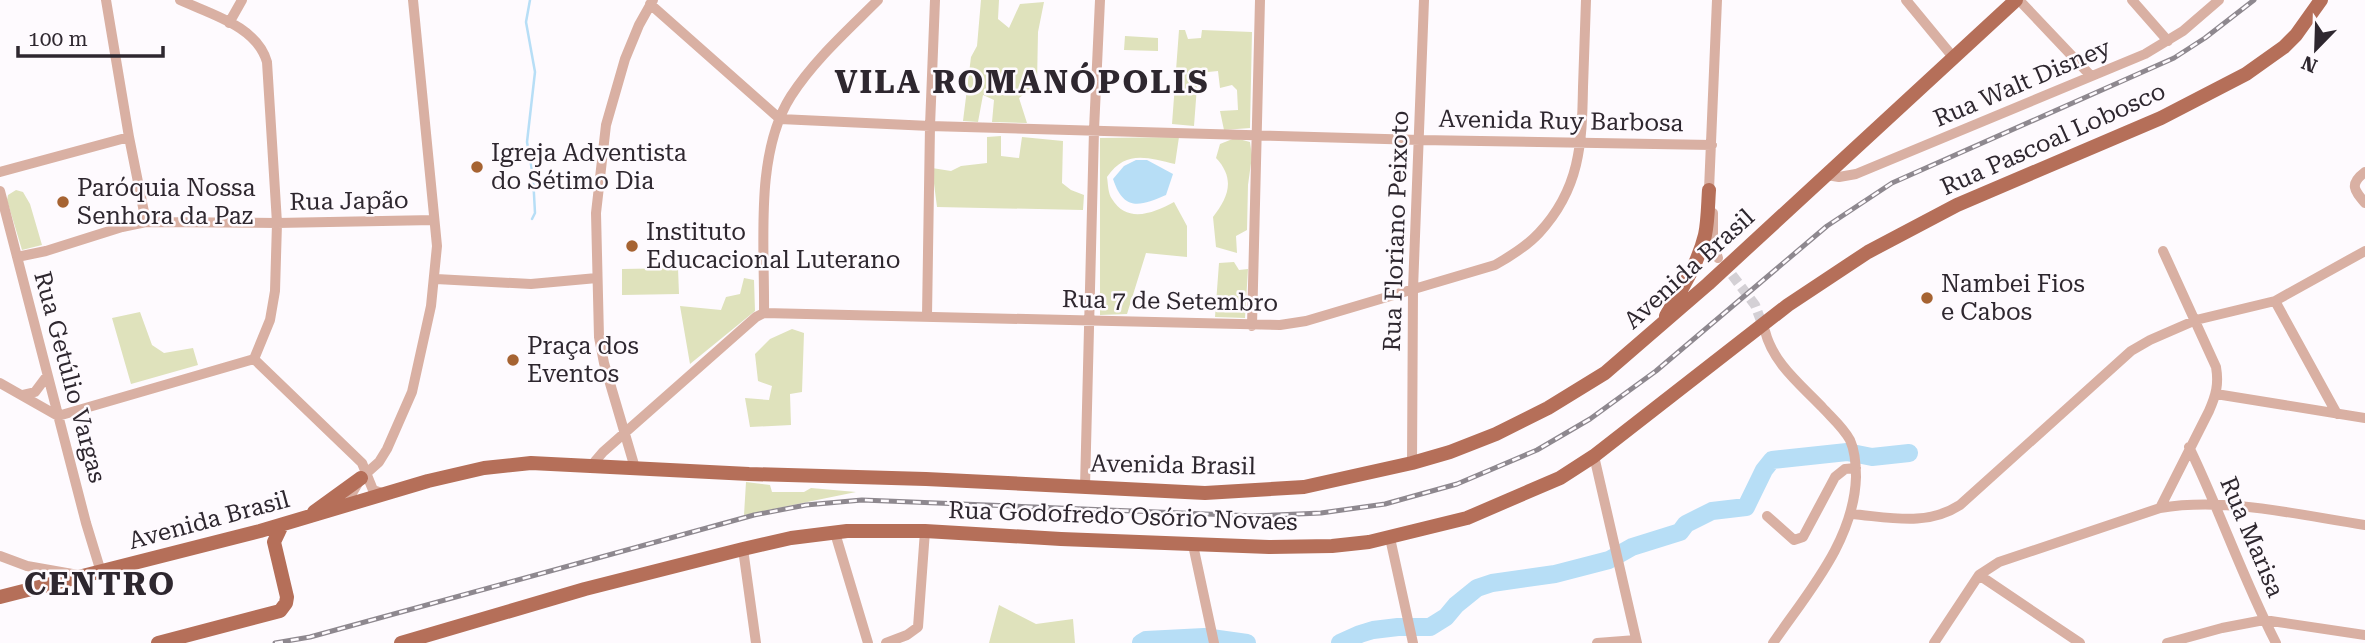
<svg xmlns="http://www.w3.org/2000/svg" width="2365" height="643" font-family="'Roboto Serif',serif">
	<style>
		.green { fill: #dfe2bc }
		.water { fill: #b7def6 }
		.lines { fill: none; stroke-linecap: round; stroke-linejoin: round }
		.stream { stroke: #b7def6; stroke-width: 2.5 }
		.river { stroke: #b7def6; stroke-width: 18 }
		.minor-tunnel { stroke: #d4d0d5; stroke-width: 10; stroke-dasharray: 10 5; stroke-linecap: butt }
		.minor { stroke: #d9b0a3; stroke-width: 10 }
		.major { stroke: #b56f59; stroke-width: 14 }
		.rail-casing { stroke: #8e888f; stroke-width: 5 }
		.rail { stroke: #fefafe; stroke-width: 2.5; stroke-dasharray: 8; stroke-linecap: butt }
		.poi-dot { fill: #a66332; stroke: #fefafe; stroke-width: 2.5 }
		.labels { text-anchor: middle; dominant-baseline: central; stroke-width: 5; stroke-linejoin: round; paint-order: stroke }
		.street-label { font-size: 24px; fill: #2e272f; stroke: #fefafe }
		.poi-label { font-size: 24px; fill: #2e272f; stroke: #fefafe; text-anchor: start }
		.district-label { font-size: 32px; font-weight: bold; letter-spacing: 2px; fill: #2e272f; stroke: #fefafe }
	</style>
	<rect width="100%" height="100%" fill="#fefafe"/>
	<path class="green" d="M981,0H999L998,19L1009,28L1020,4L1044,2L1038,32L1037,84L1019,98L1027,123L992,122L994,100L983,95L978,122L963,121L971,57L977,46Z
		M1179,30H1185L1188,39L1201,38L1202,30L1252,32L1250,128L1224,130L1220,111L1238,110L1237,90L1232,85L1220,88L1218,71L1198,73L1194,126L1172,124Z
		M1125,36L1158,38V51L1124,50Z
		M1001,136V156L1019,158L1022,137L1063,141L1062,183L1071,190L1084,195L1083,210L937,207L932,168L951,171L961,166L987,163V137Z
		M1179,137L1175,164C1148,158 1126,149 1107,177C1108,183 1108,194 1112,199C1127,224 1154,213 1174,202L1187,226V257L1146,253L1127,314L1100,315V138Z
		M1235,138L1250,142L1252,156L1248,185L1247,230L1236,236L1237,253L1216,247L1213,217C1228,198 1236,179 1216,158L1220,144Z
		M16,190L23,192L30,204L42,245L22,250L7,200L8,195Z
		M1234,262L1239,270L1248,269L1245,318L1215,317L1219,263Z
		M678,268L679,294L622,295V269Z
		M744,278L754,280L755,311L690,364L680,306L721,310L726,297L740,294Z
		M140,312L152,345L164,353L193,348L198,365L131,384L112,318Z
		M792,329L804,333L802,392L790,394L791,425L750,427L745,398L769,400L772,386L758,381L755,354L770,339Z
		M746,482L770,485L772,492H804L811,488L856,492L744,515Z
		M999,605L1036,624L1073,619L1075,643H989Z"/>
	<path class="water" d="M1136,160H1147L1173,174L1166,195C1140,206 1124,212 1113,179L1124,166Z"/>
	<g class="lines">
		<path class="stream" d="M530,0L526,22L535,72L527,142L533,176L535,213L532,219"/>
		<path class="river" d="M1141,643L1146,640L1204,637L1247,643
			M1340,643L1360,634L1373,630L1398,627H1430L1446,617L1456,605L1477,588L1492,583L1555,574L1609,560L1632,547L1680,532L1686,524L1712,511L1746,507L1764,470L1772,460L1847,452L1872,457L1909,453"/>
		<path class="minor-tunnel" d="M1723,263L1755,305L1764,329"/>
		<path class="minor" d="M106,0L129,137L146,222
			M1906,0L1953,57
			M2019,0L2091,76
			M2132,0L2168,41
			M650,4L780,119
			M229,23L242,0
			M780,119L930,126L1420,140L1712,145
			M0,172L129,137
			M2365,172C2349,184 2354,190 2365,203
			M1827,175L1839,177L1856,174L2145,54L2183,31L2219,0
			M0,191L86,523L101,572
			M1710,197L1709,190L1717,0
			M1713,213V243L1718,258
			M17,257L46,251L122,227L146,222L277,223L434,220
			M436,279L531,284L597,278
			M2275,301L2337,414
			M764,313L1280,325L1306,321L1495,265C1511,256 1527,246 1539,233C1580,189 1582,144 1583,87C1584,58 1585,29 1586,0
			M764,313C765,246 754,154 791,96C814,60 848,30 878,0
			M927,316L930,126L935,0
			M1252,326L1260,0
			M1765,331C1773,363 1800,384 1822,407C1832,418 1843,427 1850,440C1855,451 1856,465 1856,477C1854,541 1808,592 1773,643
			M254,359L362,463L373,490L385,494
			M0,383L58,416L254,359L270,320L275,291L277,223L267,62C257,26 210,14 180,0
			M2216,394L2365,418
			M22,395L35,392L47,376
			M2189,447C2220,511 2243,579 2276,643
			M1594,456L1637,643
			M1412,463L1413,289L1424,0
			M591,466L603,452L756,317L764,313
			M635,468L604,363L599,337L596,213L606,125L625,59L639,25L653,0
			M1085,487L1094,130L1100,0
			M344,507L361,478L379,462L387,449L412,392L431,306L437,246L413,0
			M2160,508L2209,411C2216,395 2219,384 2216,367L2163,251
			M1851,514C1889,517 1926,527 1960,505L2131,351L2150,340L2196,320L2275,301L2365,251
			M1767,516L1794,540L1803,537L1835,477L1845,469L1856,468
			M835,533L868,643
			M1390,538L1413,643
			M1193,545L1214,643
			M743,549L756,643
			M0,556L27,566L78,575
			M1979,575L2080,643
			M886,643L907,635L918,627L925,531
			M1597,643L1636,640
			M1934,643L1979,575L1999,562L2160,508C2227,497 2298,515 2365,525
			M2167,643L2222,628L2264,620L2365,635"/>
		<path class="major" d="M1666,316C1681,290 1698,264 1705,235C1708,221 1708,204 1709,190
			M314,512L361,478
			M0,597L260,531L428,481L484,468L531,463L749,474L926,479L1205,493L1304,487L1412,463L1450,452L1496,434L1548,408L1605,373L1708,284L2016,0
			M158,643L280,611L286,603L287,597L274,542L282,525
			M401,643L585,589L743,549L791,538L847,531H925L1061,539L1269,547L1332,546L1369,542L1467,518L1560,478L1594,456L1788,305L1868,252L1957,205L2161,118L2246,74L2284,47L2296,35L2321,0"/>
		<g class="rail-casing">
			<path id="rail" d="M275,643L310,637L754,515L806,505L862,500L1255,516L1321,513L1385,504L1457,484L1537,450L1590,419L1656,371L1827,226L1892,183L2174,58L2205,38L2254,0"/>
		</g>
		<use href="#rail" class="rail"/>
	</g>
	<g class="poi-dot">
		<circle cx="477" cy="167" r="7"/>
		<circle cx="63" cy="202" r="7"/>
		<circle cx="632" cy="246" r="7"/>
		<circle cx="1927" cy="298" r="7"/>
		<circle cx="513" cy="360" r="7"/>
	</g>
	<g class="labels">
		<g class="street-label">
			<text transform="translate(2022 83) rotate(-23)">Rua Walt Disney</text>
			<text transform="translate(1561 121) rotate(1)">Avenida Ruy Barbosa</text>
			<text transform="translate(2053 139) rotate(-24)">Rua Pascoal Lobosco</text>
			<text transform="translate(349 201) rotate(-1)">Rua Japão</text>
			<text transform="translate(1396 231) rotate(-88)">Rua Floriano Peixoto</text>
			<text transform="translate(1689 269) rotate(-42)">Avenida Brasil</text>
			<text transform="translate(1170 301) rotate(1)">Rua 7 de Setembro</text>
			<text transform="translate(70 377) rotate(75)">Rua Getúlio Vargas</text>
			<text transform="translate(1173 465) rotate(1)">Avenida Brasil</text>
			<text transform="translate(1123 516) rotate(2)">Rua Godofredo Osório Novaes</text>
			<text transform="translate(209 520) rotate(-15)">Avenida Brasil</text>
			<text transform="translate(2252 537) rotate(67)">Rua Marisa</text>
		</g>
		<g class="poi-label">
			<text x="491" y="153">Igreja Adventista<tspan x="491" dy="28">do Sétimo Dia</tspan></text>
			<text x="77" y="188">Paróquia Nossa<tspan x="77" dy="28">Senhora da Paz</tspan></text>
			<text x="646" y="232">Instituto<tspan x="646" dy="28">Educacional Luterano</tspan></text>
			<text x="1941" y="284">Nambei Fios<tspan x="1941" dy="28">e Cabos</tspan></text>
			<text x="527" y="346">Praça dos<tspan x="527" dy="28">Eventos</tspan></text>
		</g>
		<g class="district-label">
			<text x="1022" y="82">VILA ROMANÓPOLIS</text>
			<text x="100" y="584">CENTRO</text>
		</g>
	</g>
	<g transform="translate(2316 49) rotate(203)" stroke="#fefafe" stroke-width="5" paint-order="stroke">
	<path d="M0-5L12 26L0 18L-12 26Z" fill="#2e272f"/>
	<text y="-10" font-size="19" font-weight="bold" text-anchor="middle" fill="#2e272f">N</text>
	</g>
	<path d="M18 46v10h145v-10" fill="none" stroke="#2e272f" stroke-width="3.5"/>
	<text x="28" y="46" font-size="21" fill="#2e272f" stroke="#fefafe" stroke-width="5" paint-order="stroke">100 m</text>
</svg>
